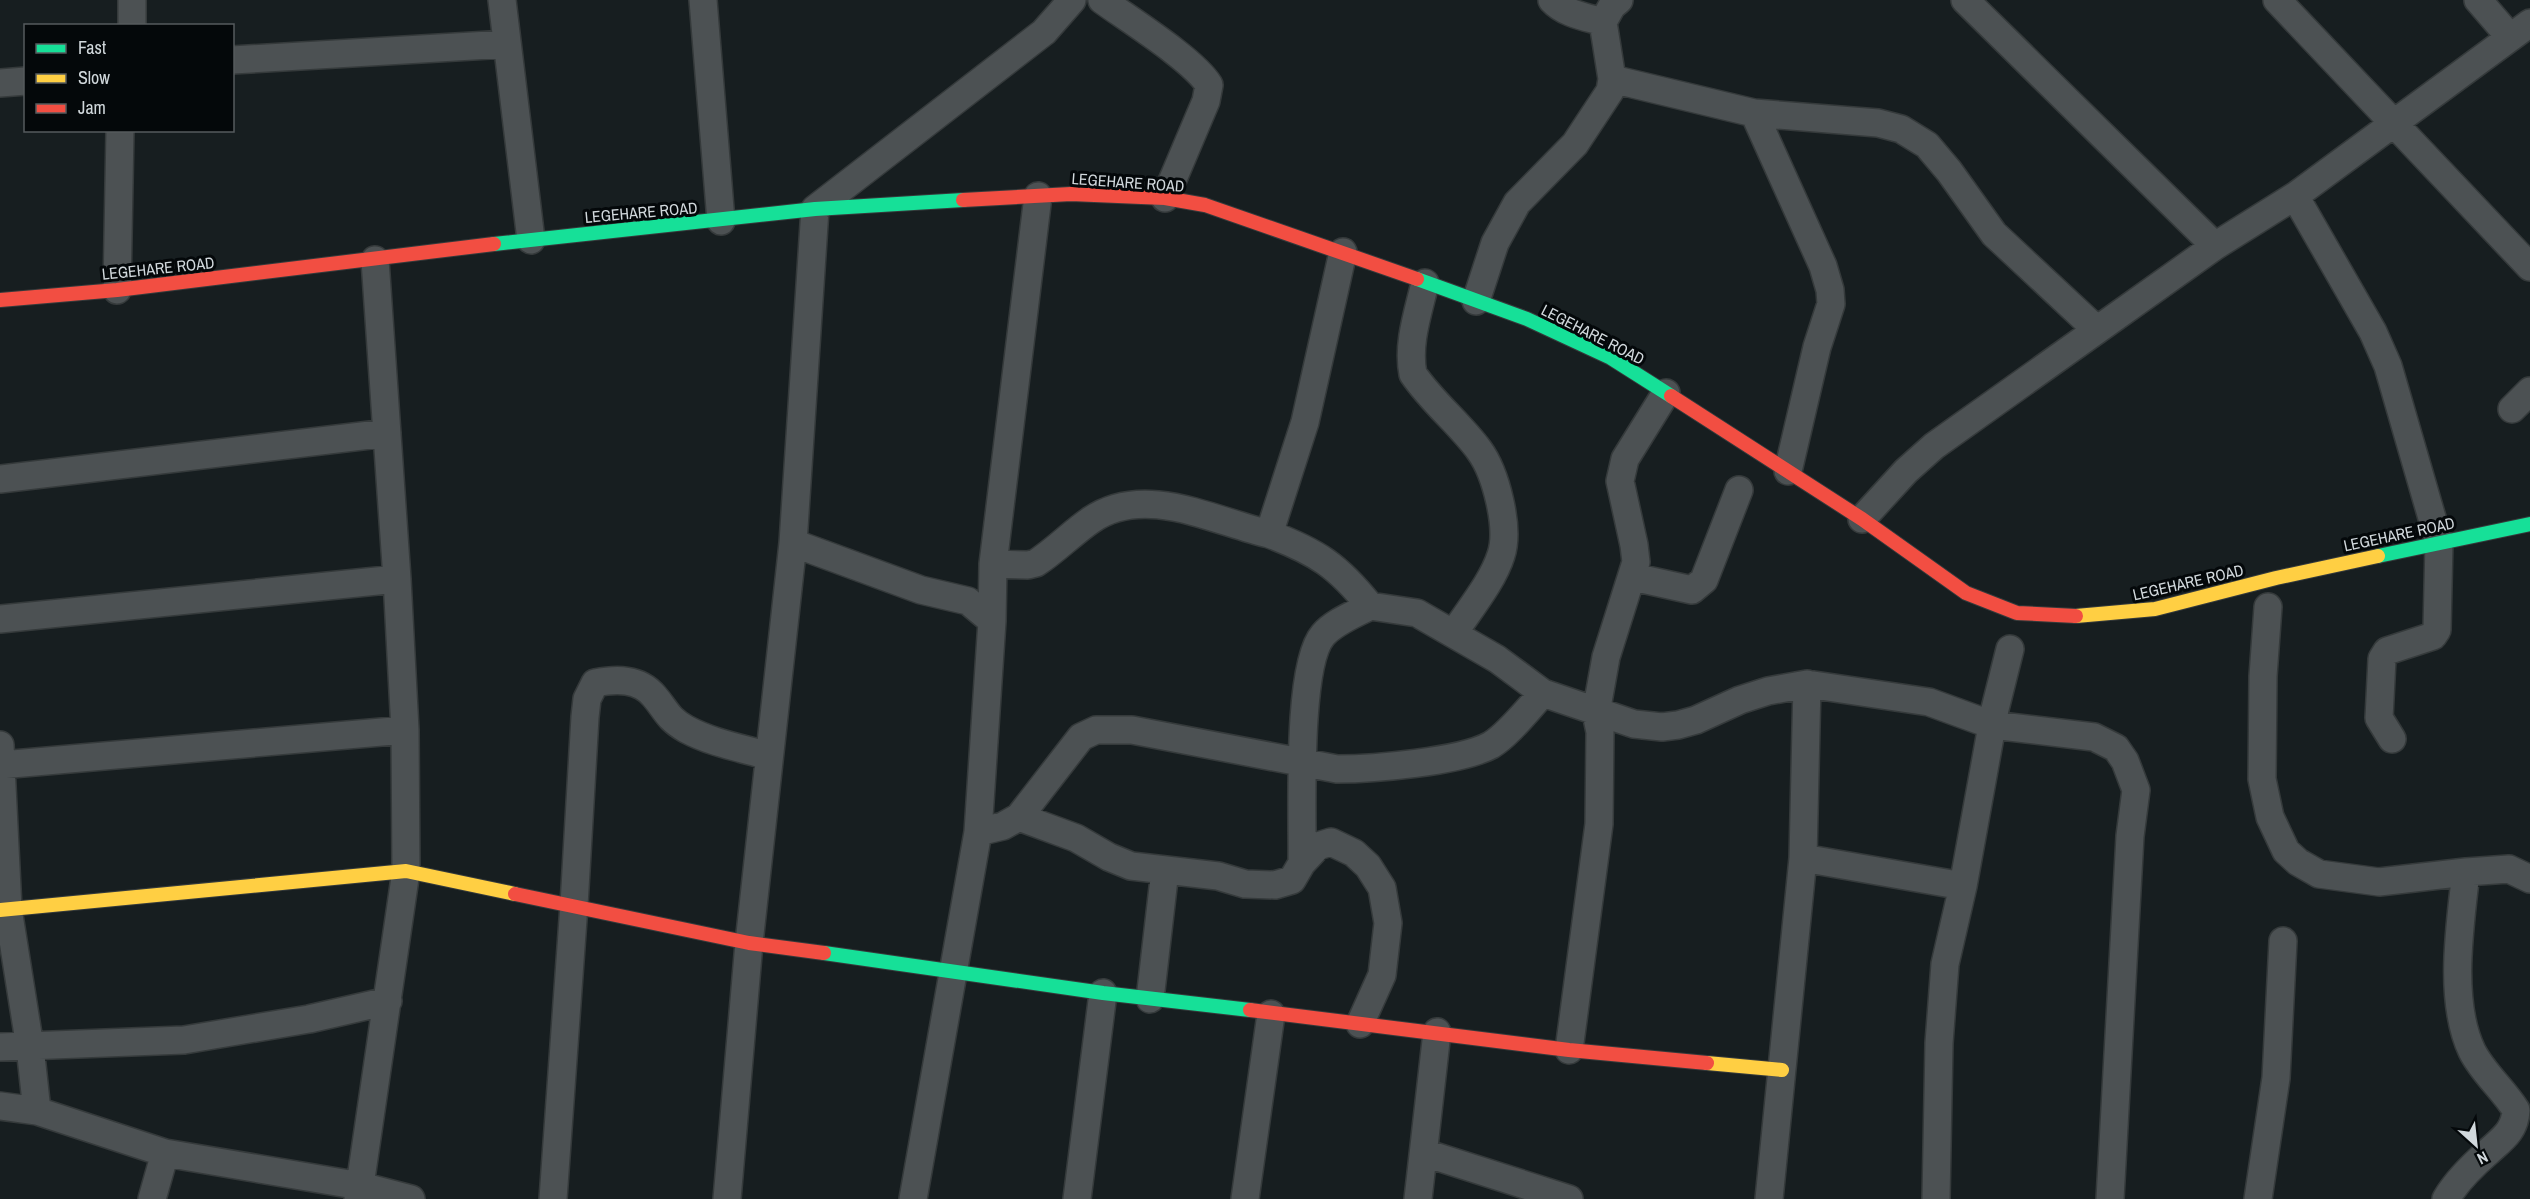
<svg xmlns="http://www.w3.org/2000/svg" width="2530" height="1199" font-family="'Archivo Narrow',sans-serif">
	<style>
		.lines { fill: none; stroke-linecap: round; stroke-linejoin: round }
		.street-casing { stroke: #353a3b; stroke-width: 30 }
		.fast-casing { stroke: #353a3b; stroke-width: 16 }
		.slow-casing { stroke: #353a3b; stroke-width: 16 }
		.jam-casing { stroke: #353a3b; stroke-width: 16 }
		.street { stroke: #4c5153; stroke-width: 27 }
		.fast { stroke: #16e098; stroke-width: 14 }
		.slow { stroke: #ffcf43; stroke-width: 14 }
		.jam { stroke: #f24e42; stroke-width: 14 }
		.labels { text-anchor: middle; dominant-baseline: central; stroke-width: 6; stroke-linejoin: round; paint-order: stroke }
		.street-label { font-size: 16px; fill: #d1d8dc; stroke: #04080a }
	</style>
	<rect width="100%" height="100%" fill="#171e20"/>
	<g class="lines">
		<g class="street-casing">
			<path id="street" d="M132,0V26
				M502,0L531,240
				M703,0L721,221
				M1102,0C1128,19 1194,60 1209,85L1206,101L1165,198
				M1552,0C1565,14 1586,17 1603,22
				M1965,0L2215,246
				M2277,0L2530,267
				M2478,0L2509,36
				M232,60L507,44
				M1612,79L1754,113L1878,123L1901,129L1927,145L1949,171L1994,234L2097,330
				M0,83L26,81
				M1754,113L1823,266L1830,290L1831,304L1817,347L1788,471
				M2295,196L2373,332L2388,366L2439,542L2437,630L2433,636L2387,651L2382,659L2379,718L2392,739
				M1425,283C1418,313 1407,344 1413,374C1432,402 1459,423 1479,450C1496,473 1510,528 1501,555C1493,581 1469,610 1454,633
				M117,290L120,130
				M1476,301L1495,243L1517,203L1575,144L1610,91L1612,79L1603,22L1612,6L1619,0
				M2512,409L2530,391
				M0,479L387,433
				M1862,519L1906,471L1934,446L2215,246L2295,196L2530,23
				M1269,534C1317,552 1338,566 1370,606L1417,613L1497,659L1543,693L1634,724L1662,727L1678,725L1696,720L1740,700L1768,691L1807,684L1929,702L1992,725L2094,737L2116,748L2125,761L2136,790L2130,836L2110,1199
				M793,543L921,590L968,601L992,621
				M993,564L1028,565L1036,563C1056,550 1072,533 1091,520C1145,483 1213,521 1269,534L1305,422L1343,252
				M1633,577L1692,590L1704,580L1739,490
				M2268,607L2263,676L2262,779L2270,817L2286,851L2298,862L2319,874L2379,882L2466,872L2509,869L2530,879
				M0,619L397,579
				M0,745L8,909L30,1047L37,1111
				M0,765L405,730
				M1019,817L1076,838L1109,857L1131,866L1218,876L1245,884L1275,885L1292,880L1302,863L1318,846L1331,842L1354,853L1368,866L1382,888L1388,923L1382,975L1360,1024
				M978,832L1003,826L1019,817L1081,737L1096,730H1132L1337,769C1372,769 1460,762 1491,745C1508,735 1528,709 1543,693
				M1803,858L1963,886
				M1302,863C1303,817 1296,666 1323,635C1334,622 1355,614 1370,606
				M1150,999L1165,870
				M0,1047L184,1040L309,1019L388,1001
				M1569,1050L1599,824L1600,732L1596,713L1606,657L1636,562L1634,545L1620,481L1625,459L1666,393
				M0,1106L37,1111L165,1153L361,1186L411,1199
				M1425,1153L1569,1199
				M152,1199L165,1153
				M358,1199L406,871L405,730L397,579L375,260
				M553,1199L574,905L585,717L587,699L595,683C616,679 639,678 654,696C667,711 667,718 686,729C712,743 741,748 769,756
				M727,1199L749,943L793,543L815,209L1044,32L1072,0
				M913,1199L978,832L992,621L993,564L1038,196
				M1077,1199L1103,993
				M1245,1199L1271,1014
				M1418,1199L1437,1032
				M1769,1199L1803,858L1807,684
				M1936,1199L1939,1043L1945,964L1963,886L1995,709L2010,649
				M2258,1199L2276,1078L2283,941
				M2446,1199C2456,1182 2473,1165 2488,1152C2502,1139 2515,1131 2516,1110C2503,1089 2483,1073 2472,1051C2448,1001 2460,925 2466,872"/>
		</g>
		<g class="fast-casing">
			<path id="fast" d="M494,244L815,209L963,200
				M1417,279L1527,319L1611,358L1671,396
				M2378,556L2530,524
				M824,953L1103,993L1250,1010"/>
		</g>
		<g class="slow-casing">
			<path id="slow" d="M2076,616L2155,609L2276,578L2378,556
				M0,910L406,871L515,894
				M1707,1063L1782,1070"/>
		</g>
		<g class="jam-casing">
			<path id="jam" d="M963,200L1071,194L1165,198L1205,205L1417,279
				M0,300L117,290L494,244
				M1671,396L1862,519L1966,593L2017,613L2076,616
				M515,894L749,943L824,953
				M1250,1010L1569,1050L1707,1063"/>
		</g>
		<use href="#street" class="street"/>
		<use href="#fast" class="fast"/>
		<use href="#slow" class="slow"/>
		<use href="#jam" class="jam"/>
	</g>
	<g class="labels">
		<g class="street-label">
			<text transform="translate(1128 182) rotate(4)">LEGEHARE ROAD</text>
			<text transform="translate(641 212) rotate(-5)">LEGEHARE ROAD</text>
			<text transform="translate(158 268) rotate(-6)">LEGEHARE ROAD</text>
			<text transform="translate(1593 334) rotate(27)">LEGEHARE ROAD</text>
			<text transform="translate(2399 534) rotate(-12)">LEGEHARE ROAD</text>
			<text transform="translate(2188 582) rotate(-13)">LEGEHARE ROAD</text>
		</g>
	</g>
	<rect x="24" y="24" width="210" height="108" fill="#04080a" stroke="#565b5e" stroke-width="1.5"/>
	<rect x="36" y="44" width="30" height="9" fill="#16e098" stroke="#565b5e" stroke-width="1.5"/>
	<text x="78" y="54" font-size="18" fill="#d1d8dc">Fast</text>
	<rect x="36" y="74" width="30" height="9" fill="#ffcf43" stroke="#565b5e" stroke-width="1.5"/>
	<text x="78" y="84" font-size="18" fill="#d1d8dc">Slow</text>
	<rect x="36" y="104" width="30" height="9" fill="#f24e42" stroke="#565b5e" stroke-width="1.5"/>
	<text x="78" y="114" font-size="18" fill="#d1d8dc">Jam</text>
	<g transform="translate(2476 1145) rotate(153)" stroke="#04080a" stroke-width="4.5" paint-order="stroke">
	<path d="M0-4.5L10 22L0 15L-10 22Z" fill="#d1d8dc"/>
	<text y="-9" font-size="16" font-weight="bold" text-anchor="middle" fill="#d1d8dc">N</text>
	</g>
</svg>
